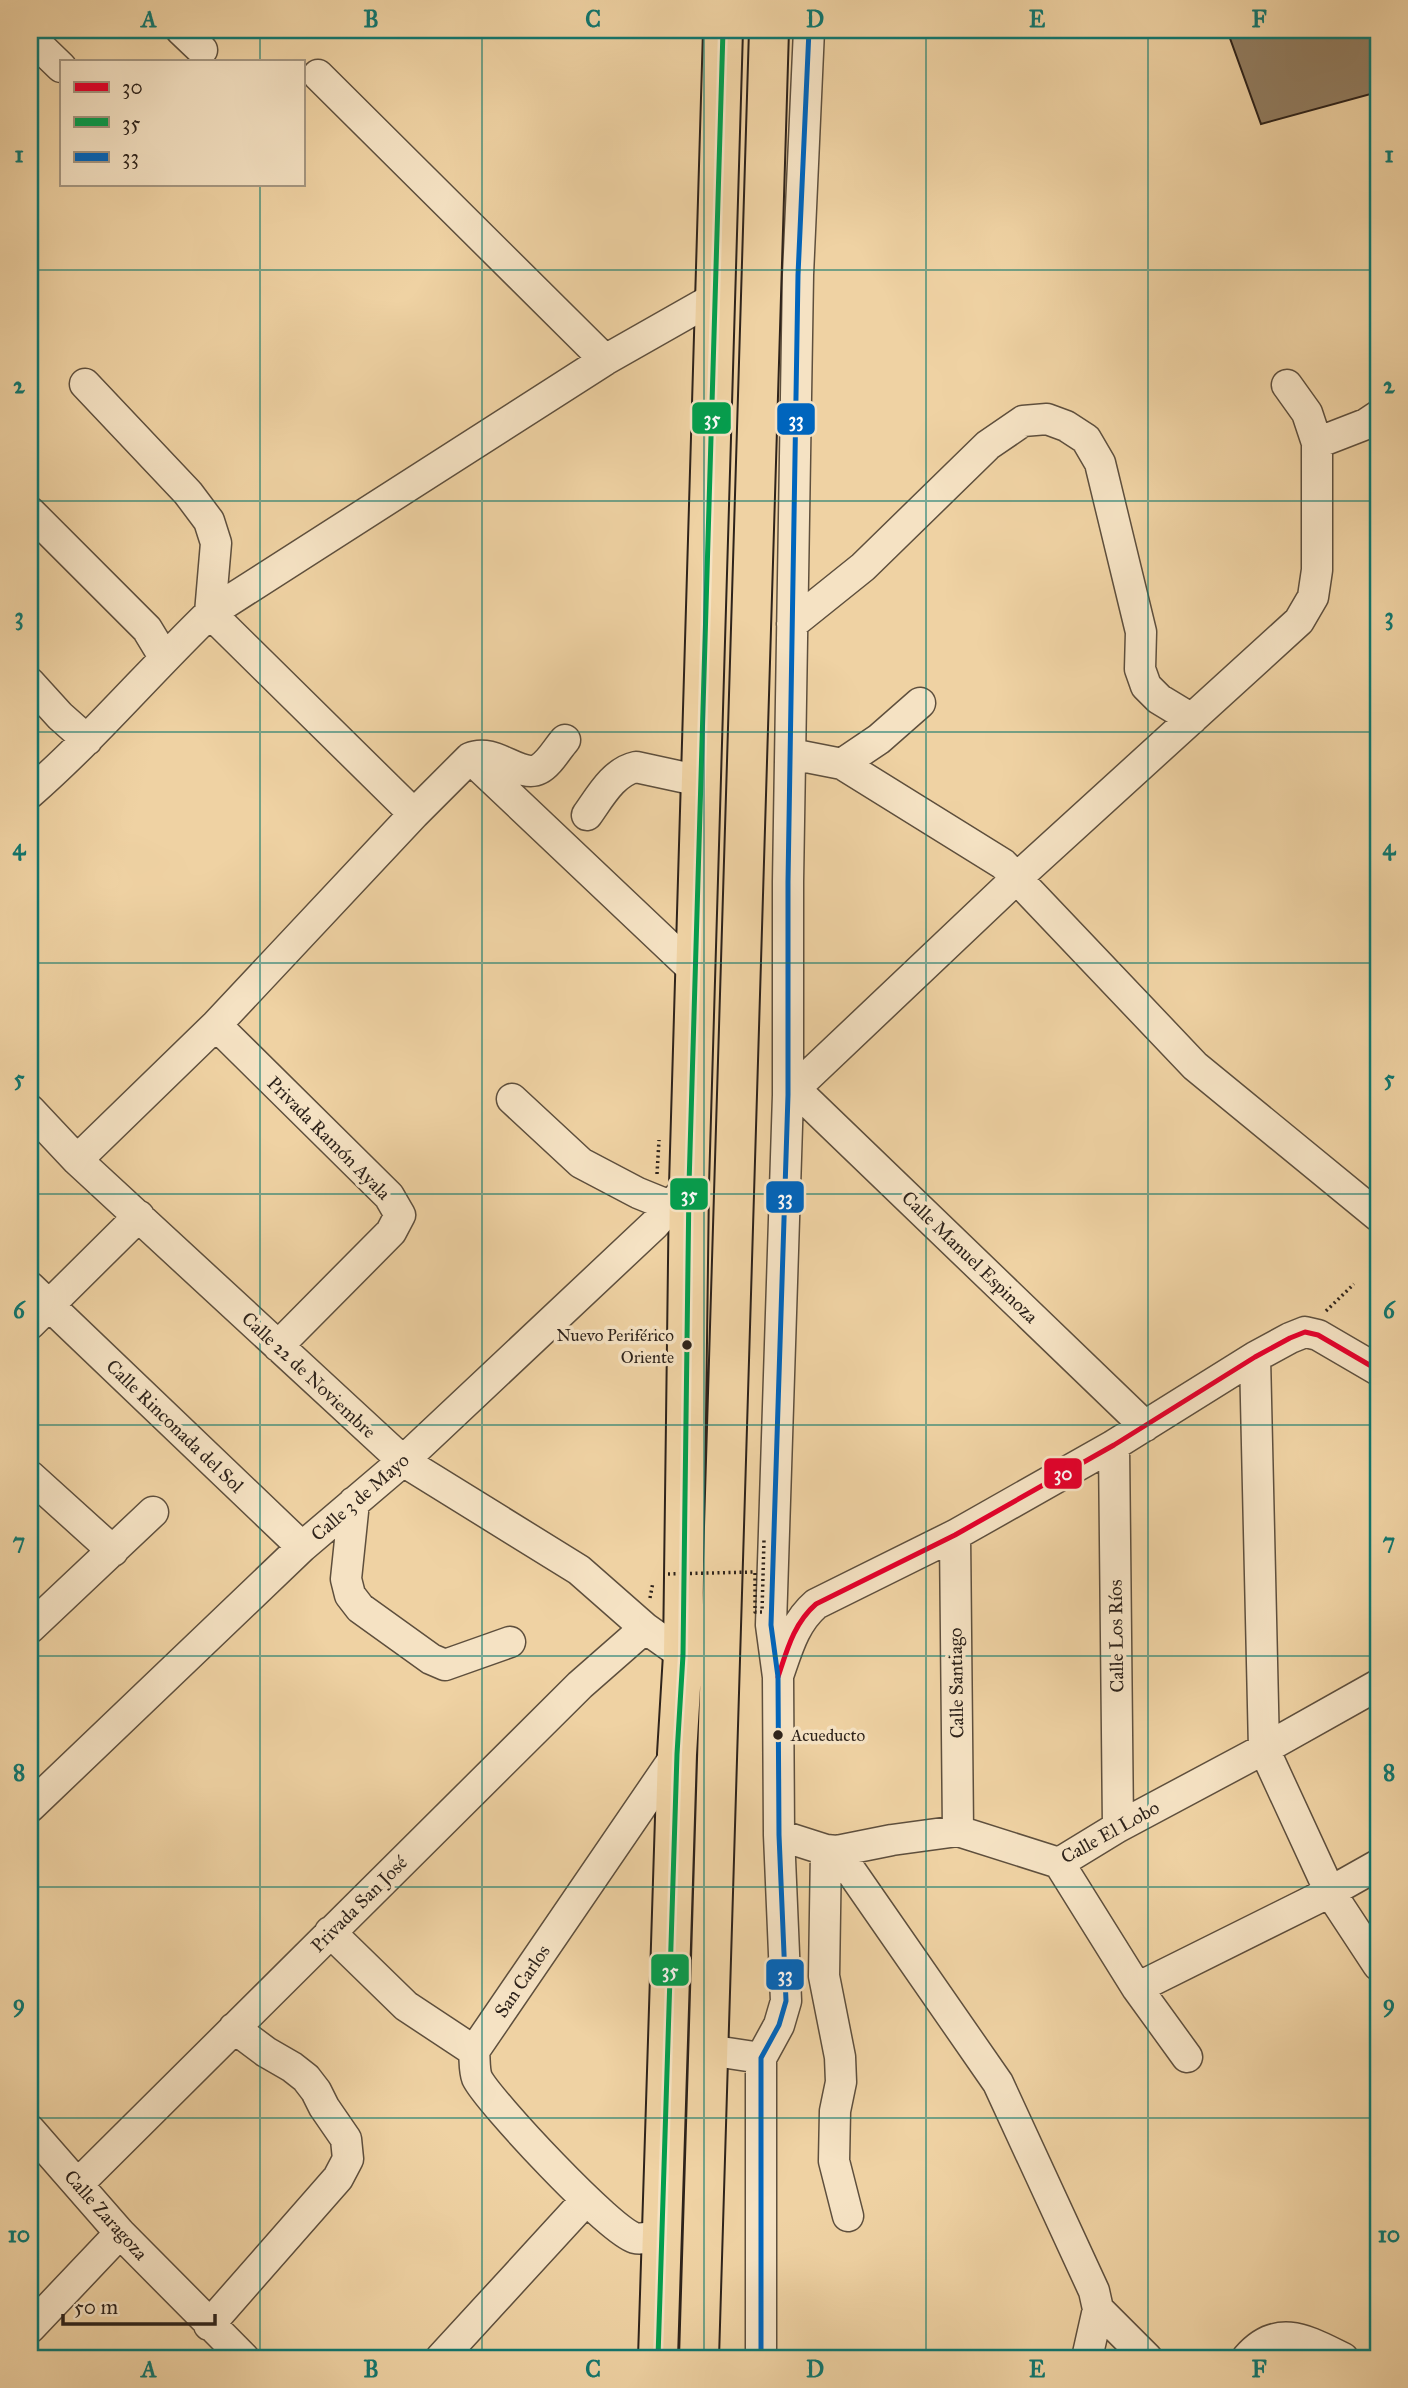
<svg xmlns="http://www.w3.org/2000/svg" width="1408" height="2388" font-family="'IM FELL Great Primer',serif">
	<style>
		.building { fill: #927e62; stroke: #2e231b; stroke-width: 2 }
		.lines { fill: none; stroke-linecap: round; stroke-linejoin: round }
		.minor-casing { stroke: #5e4f3d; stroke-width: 33 }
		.highway-casing { stroke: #2e231b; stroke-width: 42 }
		.path { stroke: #2e231b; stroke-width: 3.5; stroke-dasharray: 2 3.5; stroke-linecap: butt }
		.minor { stroke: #f5e2c3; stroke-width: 30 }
		.highway { stroke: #efd2a3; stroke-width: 38 }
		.path-bridge { stroke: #2e231b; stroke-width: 3.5; stroke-dasharray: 2 3.5; stroke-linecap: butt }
		.bus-1-casing { stroke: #f5e2c3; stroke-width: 10 }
		.bus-2-casing { stroke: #f5e2c3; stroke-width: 10 }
		.bus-3-casing { stroke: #f5e2c3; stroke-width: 10 }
		.bus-1 { stroke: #e4002b; stroke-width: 5 }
		.bus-2 { stroke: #029f4e; stroke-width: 5 }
		.bus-3 { stroke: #0065bd; stroke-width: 5 }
		.grid { fill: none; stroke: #0f766e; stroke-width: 2; stroke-opacity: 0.55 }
		.bus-dot { fill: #2e231b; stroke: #f5e2c3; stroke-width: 2.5 }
		.labels { text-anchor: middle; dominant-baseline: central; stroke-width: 7; stroke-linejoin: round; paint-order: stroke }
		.bus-label { font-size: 17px; fill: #2e231b; stroke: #f5e2c3; text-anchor: end }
		.street-label { font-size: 19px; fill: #2e231b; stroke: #f5e2c3 }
		.line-badge { stroke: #f5e2c3; stroke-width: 2.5 }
		.badge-label { font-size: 19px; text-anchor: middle; font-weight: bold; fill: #fff }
		.neatline { fill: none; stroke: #0f766e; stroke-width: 2.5 }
		.grid-label { font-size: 23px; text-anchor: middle; font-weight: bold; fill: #0f766e }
	</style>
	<rect width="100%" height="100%" fill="#efd2a3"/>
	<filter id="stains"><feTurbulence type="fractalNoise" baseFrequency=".00286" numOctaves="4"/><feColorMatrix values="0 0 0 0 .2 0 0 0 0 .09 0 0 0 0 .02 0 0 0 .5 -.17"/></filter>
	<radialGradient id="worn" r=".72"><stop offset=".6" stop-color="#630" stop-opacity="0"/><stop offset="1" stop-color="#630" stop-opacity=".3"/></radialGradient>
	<path class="building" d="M1227,30H1378V92L1261,124Z"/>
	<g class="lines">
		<g class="minor-casing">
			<path id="minor" d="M181,30L202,50
				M30,37L61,67
				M318,75L605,360
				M85,384L188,493L209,521L216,543L210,613L414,814
				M1317,443L1366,424L1378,416
				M30,512L147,629L164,657
				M792,624L863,567L988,445L1023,421L1047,419L1066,426L1086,439L1100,463L1141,632L1140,669L1146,686L1159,699L1192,719
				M30,683L60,716L87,740
				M791,754L842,764L1003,864L1195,1066L1378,1216
				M470,758L695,971
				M842,764L879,739L920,703
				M30,793C94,737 149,672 210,613L605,360L716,297
				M587,815C600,797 613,772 636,767L701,781
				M216,1025L389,1196L400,1215L391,1232L278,1346
				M795,1089L1145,1426
				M788,1095L1018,877L1299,621L1313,597L1317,570V443L1307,413L1287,385
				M512,1099L581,1163L638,1193L670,1206
				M30,1110L77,1160L403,1461L579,1570L645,1628L683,1655
				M77,1160L216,1025L414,814L470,758C495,747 520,779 539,769C549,764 557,749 565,740
				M30,1287L302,1547
				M30,1324L139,1216
				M1255,1357L1264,1749L1330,1892L1378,1965
				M1114,1445L1118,1827
				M30,1476L113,1551
				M354,1502L346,1579L350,1595L360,1608L431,1659L445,1665L510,1642
				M955,1535L958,1831
				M30,1628L153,1512
				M779,1673C788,1647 795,1622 816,1604L955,1535L1114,1445L1255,1357L1290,1338L1305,1332L1318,1335L1378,1370
				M30,1807L302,1547L403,1461L655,1224L689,1185
				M779,1835L826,1850L837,1851L892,1840L958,1831L1059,1863L1118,1827L1264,1749L1378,1685
				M826,1850L824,1976L840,2057L841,2082L835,2111L834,2161L848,2216
				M837,1851L998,2083L1094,2291L1098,2309L1087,2358
				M1059,1863L1137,1988L1187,2057
				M330,1932L406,2006L474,2051
				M1137,1988L1330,1892L1378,1865
				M708,2050L761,2058
				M30,2130L120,2233L244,2358
				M78,2184L580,1685L645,1628
				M662,2235C654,2236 643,2240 635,2238C614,2235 488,2101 477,2078C474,2070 475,2060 474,2051L677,1754
				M1098,2309L1147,2358
				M209,2325L338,2178L348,2159L346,2139L324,2107L316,2091L306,2078L292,2067L266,2052L234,2028
				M30,2328L120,2233
				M441,2358L586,2200
				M761,2358V2058L779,2025L786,2001L779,1835L778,1677L771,1625L788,1095V882L798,275L809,30
				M1247,2358C1278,2322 1308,2341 1343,2358"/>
		</g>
		<g class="highway-casing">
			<path id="highway" d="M658,2358L677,1754L683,1655L689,1185L723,30
				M699,2358L769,30"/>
		</g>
		<path class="path" d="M657,1174L659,1140
			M1326,1311L1354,1284
			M650,1598L653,1582"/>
		<use href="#minor" class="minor"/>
		<use href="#highway" class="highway"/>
		<path class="path-bridge" d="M668,1574L755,1572V1612H762L764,1540"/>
		<g class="bus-1-casing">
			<path id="bus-1" d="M778,1677C787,1650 794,1623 816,1604L955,1535L1114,1445L1255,1357L1290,1338L1305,1332L1318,1335L1378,1370"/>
		</g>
		<g class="bus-2-casing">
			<path id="bus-2" d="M658,2358L677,1754L683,1655L689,1185L723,30"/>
		</g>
		<g class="bus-3-casing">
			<path id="bus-3" d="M761,2358V2058L779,2025L786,2001L779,1835L778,1677L771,1625L788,1095V882L798,275L809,30"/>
		</g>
		<use href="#bus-1" class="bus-1"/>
		<use href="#bus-2" class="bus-2"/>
		<use href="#bus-3" class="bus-3"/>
	</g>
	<path class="grid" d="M260,30V61M482,30V2358M704,30V2358M926,30V2358M1148,30V2358M260,184V2358M30,270H1378M30,501H1378M30,732H1378M30,963H1378M30,1194H1378M30,1425H1378M30,1656H1378M30,1887H1378M30,2118H1378"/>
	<g class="bus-dot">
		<circle cx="687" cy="1345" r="6"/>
		<circle cx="778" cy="1735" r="6"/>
	</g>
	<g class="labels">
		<g class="bus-label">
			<text x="674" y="1335">Nuevo Periférico<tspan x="674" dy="22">Oriente</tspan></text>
			<text x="791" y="1735" text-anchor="start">Acueducto</text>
		</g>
		<g class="street-label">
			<text transform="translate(329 1138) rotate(45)">Privada Ramón Ayala</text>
			<text transform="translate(970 1257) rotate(44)">Calle Manuel Espinoza</text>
			<text transform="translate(309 1375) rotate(43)">Calle 22 de Noviembre</text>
			<text transform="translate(175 1426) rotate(44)">Calle Rinconada del Sol</text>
			<text transform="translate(360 1497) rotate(-41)">Calle 3 de Mayo</text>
			<text transform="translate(1116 1636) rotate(-91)">Calle Los Ríos</text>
			<text transform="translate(956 1683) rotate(-91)">Calle Santiago</text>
			<text transform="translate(1110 1832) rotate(-29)">Calle El Lobo</text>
			<text transform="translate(359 1904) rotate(-45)">Privada San José</text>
			<text transform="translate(522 1981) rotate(-56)">San Carlos</text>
			<text transform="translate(106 2215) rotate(48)">Calle Zaragoza</text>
		</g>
	</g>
	<g class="line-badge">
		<rect x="691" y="401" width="41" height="34" rx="7" fill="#029f4e"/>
		<rect x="776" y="402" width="40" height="34" rx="7" fill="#0065bd"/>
		<rect x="669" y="1177" width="40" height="34" rx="7" fill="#029f4e"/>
		<rect x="765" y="1180" width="40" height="34" rx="7" fill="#0065bd"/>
		<rect x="1043" y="1457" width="40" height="33" rx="7" fill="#e4002b"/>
		<rect x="650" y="1953" width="40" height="34" rx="7" fill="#029f4e"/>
		<rect x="765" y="1958" width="40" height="33" rx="7" fill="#0065bd"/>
	</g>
	<g class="badge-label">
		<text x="712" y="425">35</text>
		<text x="796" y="426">33</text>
		<text x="689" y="1201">35</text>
		<text x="785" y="1204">33</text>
		<text x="1063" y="1480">30</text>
		<text x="670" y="1977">35</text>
		<text x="785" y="1981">33</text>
	</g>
	<rect width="1408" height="2388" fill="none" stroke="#efd2a3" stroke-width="77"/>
	<rect x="60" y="60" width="245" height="126" fill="#f5e2c3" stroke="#a59680" stroke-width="2"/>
	<rect x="74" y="82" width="35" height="10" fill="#e4002b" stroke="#a59680" stroke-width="2"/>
	<text x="122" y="94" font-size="21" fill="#2e231b">30</text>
	<rect x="74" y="117" width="35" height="10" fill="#029f4e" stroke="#a59680" stroke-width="2"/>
	<text x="122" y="130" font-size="21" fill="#2e231b">35</text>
	<rect x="74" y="152" width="35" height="10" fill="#0065bd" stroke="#a59680" stroke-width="2"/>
	<text x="122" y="164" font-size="21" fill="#2e231b">33</text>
	<path d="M63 2314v10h152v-10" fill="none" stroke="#2e231b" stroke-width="3.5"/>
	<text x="74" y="2314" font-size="21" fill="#2e231b" stroke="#f5e2c3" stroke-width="5" paint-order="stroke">50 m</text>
	<rect x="38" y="38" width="1332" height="2312" class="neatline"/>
	<g class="grid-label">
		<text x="149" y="27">A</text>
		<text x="371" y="27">B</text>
		<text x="593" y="27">C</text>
		<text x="815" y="27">D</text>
		<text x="1037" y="27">E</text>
		<text x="1259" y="27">F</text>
		<text x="19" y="162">1</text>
		<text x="1389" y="162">1</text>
		<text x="19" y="393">2</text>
		<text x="1389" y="393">2</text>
		<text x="19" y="624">3</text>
		<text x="1389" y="624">3</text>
		<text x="19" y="855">4</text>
		<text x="1389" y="855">4</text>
		<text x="19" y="1086">5</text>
		<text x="1389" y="1086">5</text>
		<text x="19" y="1318">6</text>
		<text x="1389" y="1318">6</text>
		<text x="19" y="1549">7</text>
		<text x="1389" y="1549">7</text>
		<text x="19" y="1780">8</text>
		<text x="1389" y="1780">8</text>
		<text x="19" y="2011">9</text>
		<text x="1389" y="2011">9</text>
		<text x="19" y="2242">10</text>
		<text x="1389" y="2242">10</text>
		<text x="149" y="2377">A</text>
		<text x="371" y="2377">B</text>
		<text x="593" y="2377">C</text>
		<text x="815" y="2377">D</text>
		<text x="1037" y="2377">E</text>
		<text x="1259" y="2377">F</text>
	</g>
	<rect width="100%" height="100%" filter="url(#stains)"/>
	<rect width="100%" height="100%" fill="url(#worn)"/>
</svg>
